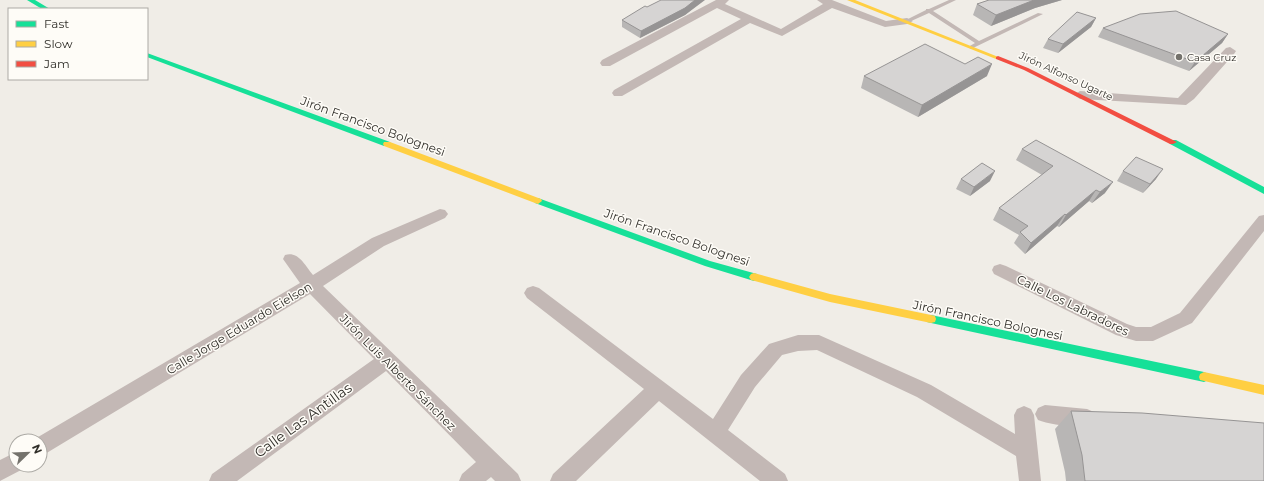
<svg xmlns="http://www.w3.org/2000/svg" width="1264" height="481" font-family="Montserrat,sans-serif">
	<style>
		.lines { fill: none; stroke-linecap: round; stroke-linejoin: round }
		.lane { fill: #c3b8b5; fill-rule: evenodd }
		.street { fill: #c3b8b5; fill-rule: evenodd }
		.fast { fill: #16e098; fill-rule: evenodd }
		.slow { fill: #ffcf43; fill-rule: evenodd }
		.jam { fill: #f24e42; fill-rule: evenodd }
		.wall { fill: #b8b6b5 }
		.shaded-wall { fill: #969494 }
		.building { fill: #d6d4d3; stroke: #969494 }
		.poi-dot { fill: #74726c; stroke: #fefcf7; stroke-width: 1.5 }
		.labels { text-anchor: middle; dominant-baseline: central; stroke-width: 3; stroke-linejoin: round; paint-order: stroke }
		.far-poi-label { font-size: 10px; fill: #312f2a; stroke: #fefcf7; text-anchor: start }
		.far-street-label { font-size: 10px; fill: #312f2a; stroke: #fefcf7 }
		.street-label { font-size: 12px; fill: #312f2a; stroke: #fefcf7 }
		.near-street-label { font-size: 14px; fill: #312f2a; stroke: #fefcf7 }
	</style>
	<rect width="100%" height="100%" fill="#f0ede7"/>
	<g class="lines">
		<path class="lane" d="M949,0H956L933,11L979,41L1038,13L1043,14L971,49L968,47L975,43L929,13L909,22L904,21L926,10V9H929Z"/>
		<path class="street" d="M716,0H729L725,4L781,29L823,4L817,0H832L886,21L907,18L913,21L907,24L885,27L832,8L782,36L750,23L622,96H614L612,93L614,90L741,19L717,8L610,66H602L600,63L602,60Z
			M1230,47L1236,51L1234,54L1194,99L1186,105L1080,99L1074,95L1080,91L1178,98L1226,48Z
			M440,209L445,210L448,214L445,218L384,246L323,286L518,474L521,481H495L491,477L486,481H459L462,474L476,462L386,371L237,481H209L212,474L374,359L310,294L40,457V441L33,440L300,283L283,259L285,255C299,251 305,266 313,275L372,238Z
			M1264,215V231L1192,323L1153,341H1136L1116,335L994,274L992,270L994,266L1000,264L1006,266L1127,324L1136,327H1151L1180,313L1259,216Z
			M533,286L539,288L713,419L741,375L769,344L798,335H819L931,385L1015,434L1014,415L1017,409L1024,406L1031,409L1034,415L1041,481H1019L1016,456L917,397L817,350L798,351L782,355L755,387L728,430L785,474L788,481H760L659,401L576,481H550L553,474L644,389L527,298L524,293L527,288Z
			M1045,405L1087,409L1094,412L1097,418L1094,424C1081,429 1051,425 1038,420L1035,414L1038,408Z
			M16,452V465H25L23,469L0,481V460Z"/>
		<path class="fast" d="M27,0H35L50,9H42Z
			M147,53L390,142L391,144L387,146H384L147,57Z
			M1170,140H1176L1264,187V194L1170,144L1169,142Z
			M538,198L710,261L757,274L759,277L757,280L754,281L705,266L535,203L534,201Z
			M931,315L1204,372L1208,374L1209,377L1208,380L1204,382L931,323L927,322L926,319L927,316Z"/>
		<path class="slow" d="M847,0H855L1001,58L1000,59H996Z
			M384,142H390L541,199L542,201L538,204L535,203L384,146L383,144Z
			M754,273L830,294L931,315L935,316L936,319L935,322L931,323L830,302L751,280L749,277L751,274Z
			M1204,372L1264,385V395L1200,380L1199,377L1200,374Z"/>
		<path class="jam" d="M998,56L1028,68L1177,142L1173,144H1170L1024,70L996,59V57Z"/>
	</g>
	<path class="wall" d="M989,0H1062L1035,8L991,26L973,15L977,4Z
		M701,2L685,15L640,38L622,27V20Z
		M1096,18L1091,27L1058,53L1043,48L1048,39Z
		M1103,28L1228,34L1222,43L1189,71L1098,37Z
		M965,64L987,76L918,117L861,88L864,76Z
		M1022,149L1105,193L1092,203L1089,201L1059,227L1057,226L1025,254L1014,243L1019,235L993,220L999,208L1042,175L1016,160Z
		M1123,171L1156,179L1143,193L1117,181Z
		M961,179L990,181L970,196L956,189Z
		M1071,411L1264,481H1066L1065,472L1055,429Z"/>
	<path class="shaded-wall" d="M695,0H705L685,15L640,38L641,31Z
		M1034,0H1062L1035,8L991,26L996,15Z
		M1096,18L1091,27L1058,53L1063,44Z
		M1228,34L1222,43L1189,71L1195,62Z
		M992,64L987,76L918,117L922,105Z
		M1163,169L1156,179L1143,193L1150,184Z
		M995,171L990,181L970,196L974,187Z
		M1113,182L1105,193L1092,203L1100,192Z
		M1096,190L1089,201L1059,227L1066,215Z
		M1065,214L1057,226L1025,254L1031,243Z"/>
	<path class="building" d="M661,0H695L685,8L641,31L622,20L645,6L647,7Z
		M989,0H1034L996,15L977,4Z
		M1176,11L1228,34L1195,62L1103,28L1140,14Z
		M1077,12L1096,18L1063,44L1048,39Z
		M925,44L965,64L978,57L992,64L922,105L864,76Z
		M1036,140L1113,182L1100,192L1096,190L1066,215L1065,214L1031,243L1020,232L1028,226L999,208L1053,166L1022,149Z
		M1136,157L1163,169L1150,184L1123,171Z
		M982,163L995,171L974,187L961,179Z
		M1071,411L1142,413L1264,423V481H1085L1082,455Z"/>
	<circle class="poi-dot" cx="1179" cy="57" r="4"/>
	<g class="labels">
		<g class="far-poi-label">
			<text x="1187" y="57">Casa Cruz</text>
		</g>
		<g class="far-street-label">
			<text transform="translate(1066 76) rotate(25)">Jirón Alfonso Ugarte</text>
		</g>
		<g class="street-label">
			<text transform="translate(373 126) rotate(20)">Jirón Francisco Bolognesi</text>
			<text transform="translate(677 237) rotate(19)">Jirón Francisco Bolognesi</text>
			<text transform="translate(1073 305) rotate(26)">Calle Los Labradores</text>
			<text transform="translate(988 320) rotate(12)">Jirón Francisco Bolognesi</text>
			<text transform="translate(239 328) rotate(-31)">Calle Jorge Eduardo Eielson</text>
			<text transform="translate(398 372) rotate(45)">Jirón Luis Alberto Sánchez</text>
		</g>
		<g class="near-street-label">
			<text transform="translate(303 420) rotate(-36)">Calle Las Antillas</text>
		</g>
	</g>
	<rect x="8" y="8" width="140" height="72" fill="#fefcf7" stroke="#acaaa5"/>
	<rect x="16" y="21" width="20" height="6" fill="#16e098" stroke="#acaaa5"/>
	<text x="44" y="28" font-size="12" fill="#312f2a">Fast</text>
	<rect x="16" y="41" width="20" height="6" fill="#ffcf43" stroke="#acaaa5"/>
	<text x="44" y="48" font-size="12" fill="#312f2a">Slow</text>
	<rect x="16" y="61" width="20" height="6" fill="#f24e42" stroke="#acaaa5"/>
	<text x="44" y="68" font-size="12" fill="#312f2a">Jam</text>
	<g transform="translate(28 453) rotate(67)"><circle r="19" fill="#fefcf7" stroke="#acaaa5"/>
	<path d="M0-3L7 15L0 10L-7 15Z" fill="#74726c"/>
	<text y="-6" font-size="11" font-weight="bold" text-anchor="middle" fill="#312f2a">N</text>
	</g>
</svg>
